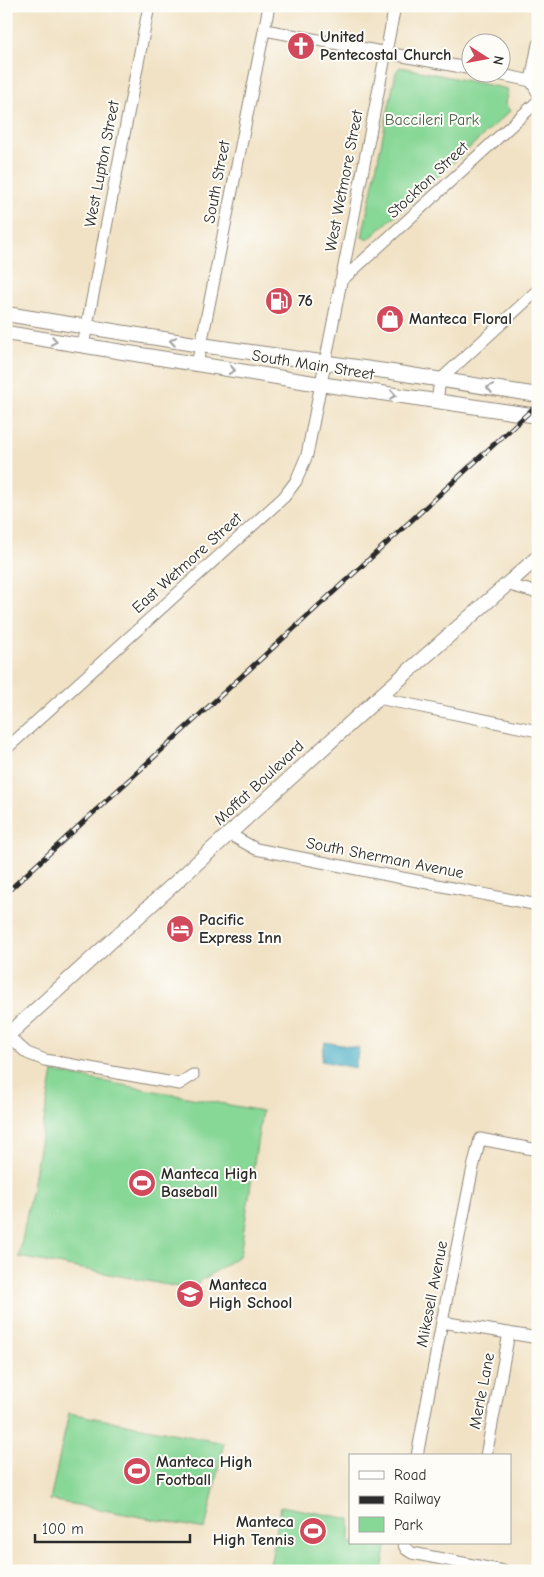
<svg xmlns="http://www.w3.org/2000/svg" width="544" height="1577" font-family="'Comic Neue',sans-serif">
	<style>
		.green { fill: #87d796; stroke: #598160 }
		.water { fill: #43abc3; stroke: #376b77 }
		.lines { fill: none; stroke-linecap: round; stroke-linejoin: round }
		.minor-casing { stroke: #8e8678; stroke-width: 13 }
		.major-casing { stroke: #8e8678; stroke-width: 16 }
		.minor { stroke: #fff; stroke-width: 11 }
		.major { stroke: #fff; stroke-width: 14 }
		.rail-casing { stroke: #2b2b2b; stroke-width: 5 }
		.rail { stroke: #fdfcf7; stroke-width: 3; stroke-dasharray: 9; stroke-linecap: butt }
		.oneway { stroke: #a0a0a0 }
		.labels { text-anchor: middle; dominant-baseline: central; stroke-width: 4; stroke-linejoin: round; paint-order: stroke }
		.poi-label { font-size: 16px; font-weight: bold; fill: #2b2b2b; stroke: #fdfcf7; text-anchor: start }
		.park-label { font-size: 16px; fill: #475f4b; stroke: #fdfcf7 }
		.street-label { font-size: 16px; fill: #2b2b2b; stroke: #fdfcf7 }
	</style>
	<rect width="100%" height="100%" fill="#fdfcf7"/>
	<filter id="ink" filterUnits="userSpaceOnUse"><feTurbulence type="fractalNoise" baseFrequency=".02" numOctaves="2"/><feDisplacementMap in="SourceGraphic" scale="10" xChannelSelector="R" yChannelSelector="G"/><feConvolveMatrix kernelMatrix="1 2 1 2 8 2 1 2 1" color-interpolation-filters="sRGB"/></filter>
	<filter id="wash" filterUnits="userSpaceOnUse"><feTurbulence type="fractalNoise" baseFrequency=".0096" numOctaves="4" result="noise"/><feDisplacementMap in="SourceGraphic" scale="20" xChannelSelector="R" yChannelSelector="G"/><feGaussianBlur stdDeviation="1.12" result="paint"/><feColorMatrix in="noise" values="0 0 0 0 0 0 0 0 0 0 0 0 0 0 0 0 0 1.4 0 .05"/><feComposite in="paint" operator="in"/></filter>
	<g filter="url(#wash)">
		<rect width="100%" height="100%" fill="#f1e2c5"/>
		<path class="green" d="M400,67L508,89L505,104L510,111L368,240L362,237L396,72Z
			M53,1072L262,1111L240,1255L189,1289L19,1257Z
			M69,1413L224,1443L205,1529L50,1500Z
			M281,1506L350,1519V1543H387L382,1571H269Z"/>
		<path class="water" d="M325,1042L359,1048L355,1068L321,1061Z"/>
	</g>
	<g filter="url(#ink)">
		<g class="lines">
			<g class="minor-casing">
				<path id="minor" d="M265,30L472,69
					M488,72L531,81L538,93
					M531,81L538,44
					M340,282L538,101
					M83,346L149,6
					M197,365L269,6
					M437,402L440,380L538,290
					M506,584L538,593
					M378,698L538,731
					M6,749L284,497L296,481L307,455L395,6
					M229,834L256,849L538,905
					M8,1036L27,1053L45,1060L179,1084L193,1075
					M442,1322L538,1338
					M417,1456L442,1322L472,1172L480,1139L538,1150
					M486,1456L509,1333
					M403,1543L406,1549L412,1553L503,1571"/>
			</g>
			<g class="major-casing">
				<path id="major" d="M6,314L201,345L392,372L538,395
					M6,333L320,384L538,416
					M6,1037L378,698L538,557"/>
			</g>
			<use href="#minor" class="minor"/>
			<use href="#major" class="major"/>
			<g class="rail-casing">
				<path id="rail" d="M6,893L538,404"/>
			</g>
			<use href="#rail" class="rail"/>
		</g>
		<defs><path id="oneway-chevron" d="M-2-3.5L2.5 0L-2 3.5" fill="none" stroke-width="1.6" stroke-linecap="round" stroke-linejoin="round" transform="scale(1.25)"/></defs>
		<g class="oneway">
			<use href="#oneway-chevron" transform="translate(54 341) rotate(10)"/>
			<use href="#oneway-chevron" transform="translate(173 341) rotate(-171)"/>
			<use href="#oneway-chevron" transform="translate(232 370) rotate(9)"/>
			<use href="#oneway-chevron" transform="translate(490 388) rotate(-171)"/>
			<use href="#oneway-chevron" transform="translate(393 395) rotate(9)"/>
		</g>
	</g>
	<defs>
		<g id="church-disc" transform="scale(1.4375)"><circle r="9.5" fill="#d1495b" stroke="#fdfcf7"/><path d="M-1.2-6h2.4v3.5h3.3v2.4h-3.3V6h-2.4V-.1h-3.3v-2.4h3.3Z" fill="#fff"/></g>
		<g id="fuel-disc" transform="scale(1.4375)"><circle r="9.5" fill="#d1495b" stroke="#fdfcf7"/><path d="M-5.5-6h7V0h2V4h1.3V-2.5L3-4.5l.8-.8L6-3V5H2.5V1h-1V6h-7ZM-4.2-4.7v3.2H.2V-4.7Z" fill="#fff"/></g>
		<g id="shop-disc" transform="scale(1.4375)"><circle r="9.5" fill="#d1495b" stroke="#fdfcf7"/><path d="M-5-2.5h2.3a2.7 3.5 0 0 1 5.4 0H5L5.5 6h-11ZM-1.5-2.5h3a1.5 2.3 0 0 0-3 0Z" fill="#fff"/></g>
		<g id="hotel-disc" transform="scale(1.4375)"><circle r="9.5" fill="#d1495b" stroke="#fdfcf7"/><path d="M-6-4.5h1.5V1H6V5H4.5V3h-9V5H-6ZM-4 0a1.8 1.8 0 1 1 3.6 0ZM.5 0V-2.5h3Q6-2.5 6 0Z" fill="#fff"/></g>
		<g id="stadium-disc" transform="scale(1.4375)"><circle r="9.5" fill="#d1495b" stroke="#fdfcf7"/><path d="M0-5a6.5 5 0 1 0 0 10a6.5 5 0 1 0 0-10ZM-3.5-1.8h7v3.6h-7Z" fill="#fff"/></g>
		<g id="school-disc" transform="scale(1.4375)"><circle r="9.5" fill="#d1495b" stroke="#fdfcf7"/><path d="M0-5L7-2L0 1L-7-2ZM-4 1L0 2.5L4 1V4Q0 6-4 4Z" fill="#fff"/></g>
	</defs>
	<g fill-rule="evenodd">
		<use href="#church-disc" x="301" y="46"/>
		<use href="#fuel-disc" x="279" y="301"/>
		<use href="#shop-disc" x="390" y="319"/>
		<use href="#hotel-disc" x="180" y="929"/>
		<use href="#stadium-disc" x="142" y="1183"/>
		<use href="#school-disc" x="190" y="1294"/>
		<use href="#stadium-disc" x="137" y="1471"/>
		<use href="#stadium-disc" x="313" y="1531"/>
	</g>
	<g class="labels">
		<g class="poi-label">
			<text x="320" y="37">United<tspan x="320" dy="18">Pentecostal Church</tspan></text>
			<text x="298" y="301">76</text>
			<text x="409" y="319">Manteca Floral</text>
			<text x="199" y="920">Pacific<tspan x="199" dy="18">Express Inn</tspan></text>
			<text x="161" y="1174">Manteca High<tspan x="161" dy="18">Baseball</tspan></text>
			<text x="209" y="1285">Manteca<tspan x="209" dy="18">High School</tspan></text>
			<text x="156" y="1462">Manteca High<tspan x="156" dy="18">Football</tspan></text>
			<text x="294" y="1522" text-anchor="end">Manteca<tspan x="294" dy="18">High Tennis</tspan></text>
		</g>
		<g class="park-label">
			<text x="432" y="120">Baccileri Park</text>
		</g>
		<g class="street-label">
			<text transform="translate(102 164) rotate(-79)">West Lupton Street</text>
			<text transform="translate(428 180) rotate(-43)">Stockton Street</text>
			<text transform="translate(344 181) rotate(-79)">West Wetmore Street</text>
			<text transform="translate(217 182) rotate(-79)">South Street</text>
			<text transform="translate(313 365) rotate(9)">South Main Street</text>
			<text transform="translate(187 563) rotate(-42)">East Wetmore Street</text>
			<text transform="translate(259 783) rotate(-43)">Moffat Boulevard</text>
			<text transform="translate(385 858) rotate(11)">South Sherman Avenue</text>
			<text transform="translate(432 1294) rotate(-79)">Mikesell Avenue</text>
			<text transform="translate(482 1391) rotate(-79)">Merle Lane</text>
		</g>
	</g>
	<rect width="544" height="1577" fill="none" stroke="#fdfcf7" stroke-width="25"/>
	<rect x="349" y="1454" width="162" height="90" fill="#fdfcf7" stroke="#a9a8a5"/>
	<rect x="359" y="1471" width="25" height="8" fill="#ffffff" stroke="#a9a8a5"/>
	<text x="394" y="1480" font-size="15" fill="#2b2b2b">Road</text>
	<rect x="359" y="1496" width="25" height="8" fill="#2b2b2b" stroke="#a9a8a5"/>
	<text x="394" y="1504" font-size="15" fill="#2b2b2b">Railway</text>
	<rect x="359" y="1517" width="25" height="15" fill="#87d796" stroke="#a9a8a5"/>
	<text x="394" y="1530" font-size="15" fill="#2b2b2b">Park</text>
	<g transform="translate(486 58) rotate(101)"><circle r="24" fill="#fdfcf7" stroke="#a9a8a5"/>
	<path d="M0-4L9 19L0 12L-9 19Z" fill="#d1495b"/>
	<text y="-8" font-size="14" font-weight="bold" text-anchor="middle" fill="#2b2b2b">N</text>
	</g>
	<path d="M35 1534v8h155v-8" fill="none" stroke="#2b2b2b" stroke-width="2.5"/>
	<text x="42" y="1534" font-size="15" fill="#2b2b2b" stroke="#fdfcf7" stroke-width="4" paint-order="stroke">100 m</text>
</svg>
